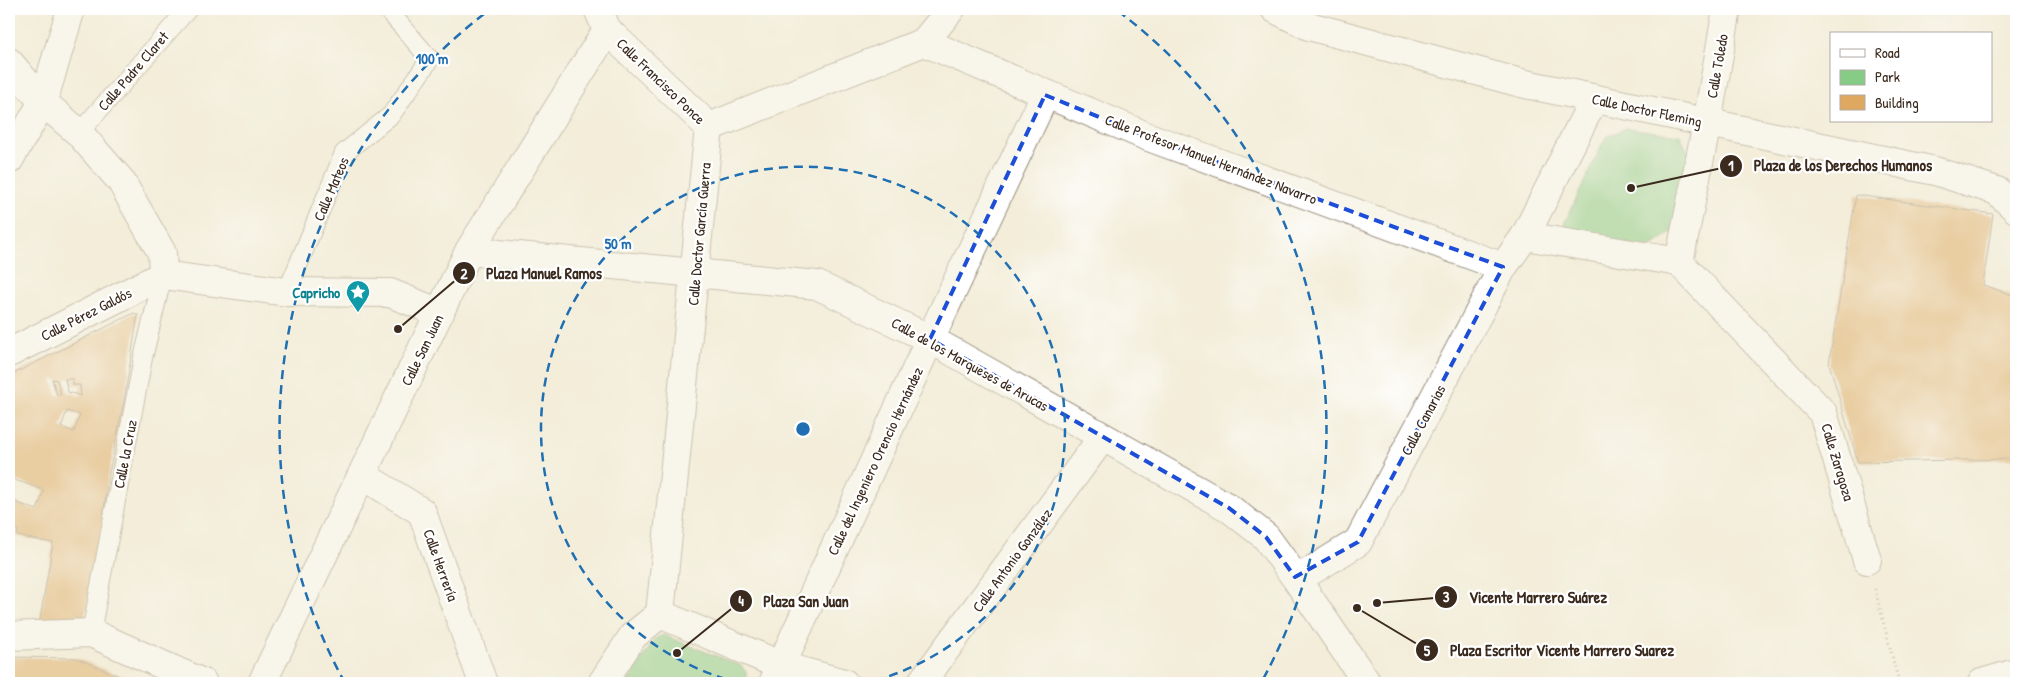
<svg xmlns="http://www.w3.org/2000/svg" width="2025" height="692" font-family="'Patrick Hand',sans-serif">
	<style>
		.green { fill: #86cc86; stroke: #607b52 }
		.building { fill: #dea861; fill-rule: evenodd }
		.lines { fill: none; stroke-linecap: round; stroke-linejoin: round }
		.service-casing { stroke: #978c7c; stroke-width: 20 }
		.pedestrian-casing { stroke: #978c7c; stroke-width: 30 }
		.minor-casing { stroke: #978c7c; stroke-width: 30 }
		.tertiary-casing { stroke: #978c7c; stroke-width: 30 }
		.path { stroke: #978c7c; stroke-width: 3; stroke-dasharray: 1 4; stroke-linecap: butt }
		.service { stroke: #fff; stroke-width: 18 }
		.pedestrian { stroke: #fff; stroke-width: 28 }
		.minor { stroke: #fff; stroke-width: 28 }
		.tertiary { stroke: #fff; stroke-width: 28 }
		.marked { fill: none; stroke: #1d4ed8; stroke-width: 4; stroke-dasharray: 10 6; stroke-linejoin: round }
		.ring { fill: none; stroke: #1f6fb2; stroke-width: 2.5; stroke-dasharray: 9 6 }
		.labels { text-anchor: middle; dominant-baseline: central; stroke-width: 4.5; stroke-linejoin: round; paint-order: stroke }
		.street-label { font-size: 15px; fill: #3b2a1e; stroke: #fff }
		.culture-label { font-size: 15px; font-weight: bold; fill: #0d838f; stroke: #fff; text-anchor: end }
		.centre { fill: #1f6fb2; stroke: #fff; stroke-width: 2.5 }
		.ring-label { font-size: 15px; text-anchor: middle; font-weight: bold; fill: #1f6fb2; stroke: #fff; stroke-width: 4.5; stroke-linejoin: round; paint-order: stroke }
		.leader { fill: none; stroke: #3b2a1e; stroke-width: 2 }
		.callout-dot { fill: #3b2a1e; stroke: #fff; stroke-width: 2 }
		.mark-label { font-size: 15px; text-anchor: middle; font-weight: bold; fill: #fff }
		.callout-label { font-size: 16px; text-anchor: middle; font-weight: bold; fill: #3b2a1e; stroke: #fff; stroke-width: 4.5; stroke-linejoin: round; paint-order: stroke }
	</style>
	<rect width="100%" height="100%" fill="#fff"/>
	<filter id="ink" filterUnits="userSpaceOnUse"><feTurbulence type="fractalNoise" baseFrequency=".02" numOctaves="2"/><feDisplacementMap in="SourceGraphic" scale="10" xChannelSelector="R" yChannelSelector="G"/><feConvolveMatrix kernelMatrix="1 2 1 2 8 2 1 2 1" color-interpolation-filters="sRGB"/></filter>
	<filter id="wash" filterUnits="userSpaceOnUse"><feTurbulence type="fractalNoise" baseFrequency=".0096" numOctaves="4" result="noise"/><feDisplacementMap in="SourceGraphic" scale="20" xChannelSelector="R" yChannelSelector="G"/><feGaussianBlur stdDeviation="1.12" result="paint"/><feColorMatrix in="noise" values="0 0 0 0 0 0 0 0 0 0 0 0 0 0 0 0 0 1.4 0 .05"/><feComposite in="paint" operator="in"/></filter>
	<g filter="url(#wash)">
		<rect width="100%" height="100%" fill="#f3edd9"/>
		<path class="green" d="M1626,128L1680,135L1688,153L1672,232L1649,248L1574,235L1564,224L1606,137Z
			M663,635L741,666L746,672V683H627L655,639Z"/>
		<g id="blocks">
			<path class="building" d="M1856,195L1993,214L1983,285L2016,296V459L1858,462L1829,363Z
				M134,313L138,315L123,406L108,478L102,527L83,627L39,625L53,543L17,536L18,530L9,527V500L37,510L44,490L9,478V376ZM52,379L57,380L61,395H57ZM65,379H73V385H80L81,396L68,392ZM67,411L80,415L74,432L61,427Z
				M9,657L76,658L137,683H9Z"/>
		</g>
	</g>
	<g filter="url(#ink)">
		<use href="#blocks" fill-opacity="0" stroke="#978c7c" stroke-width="1"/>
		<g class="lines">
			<g class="service-casing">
				<path id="service" d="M79,133L188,9
					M287,292L344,153L391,115L430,59L387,9
					M91,633L143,358L163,275"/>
			</g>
			<g class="pedestrian-casing">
				<path id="pedestrian" d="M362,475L422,512L483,683"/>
			</g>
			<g class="minor-casing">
				<path id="minor" d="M598,9L607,30L709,127
					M924,42L1146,136L1503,267
					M9,62L43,102L79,133L121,181L162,253L163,275
					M709,127L924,42L951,9
					M9,160L43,102L71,9
					M1525,236L1679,262
					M469,251L817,285L930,339L1045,95
					M1679,262L1823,413L1867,560
					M1679,262L1707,123L1727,9
					M163,275L287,292L390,293L440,313
					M9,353L163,275
					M660,614L709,127
					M9,636L91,633L203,683
					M262,683L469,251L607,30
					M921,683L1102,438"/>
			</g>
			<g class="tertiary-casing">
				<path id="tertiary" d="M1275,9L1309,26L1521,83L1935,171L1997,191L2016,209
					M1295,577L1306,574L1358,542L1503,267L1525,236L1594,99
					M602,683L633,636L660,614L782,666L844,683
					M773,683L930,339L1229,508L1266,537L1295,577L1367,683
					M1982,683L2016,673"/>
			</g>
			<path class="path" d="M1875,589L1899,683"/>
			<use href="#service" class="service"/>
			<use href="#pedestrian" class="pedestrian"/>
			<use href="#minor" class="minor"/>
			<use href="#tertiary" class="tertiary"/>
		</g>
	</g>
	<path d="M0 0H2025V692H0ZM1045,95L1146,136L1503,267L1358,542L1295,577L1266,537L1229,508L930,339Z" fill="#f3edd9" fill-opacity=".55" fill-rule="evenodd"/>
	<path class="marked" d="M1045,95L1146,136L1503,267L1358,542L1295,577L1266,537L1229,508L930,339Z"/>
	<g class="ring">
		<path d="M740 683A262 262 0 1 1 866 683"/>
		<path d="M345 683A524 524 0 0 1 488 11M1118 11A524 524 0 0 1 1261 683"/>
	</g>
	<defs>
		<g id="sight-pin" transform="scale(1.25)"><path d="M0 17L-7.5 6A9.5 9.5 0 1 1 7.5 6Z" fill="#0f9aa8" stroke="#fff"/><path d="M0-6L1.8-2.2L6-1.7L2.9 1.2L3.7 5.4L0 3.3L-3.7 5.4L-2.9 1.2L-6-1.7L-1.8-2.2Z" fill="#fff"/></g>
	</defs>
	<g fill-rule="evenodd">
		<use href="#sight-pin" x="358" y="292"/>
	</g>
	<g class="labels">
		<g class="street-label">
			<text transform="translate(1717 66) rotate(-80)">Calle Toledo</text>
			<text transform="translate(133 71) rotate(-49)">Calle Padre Claret</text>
			<text transform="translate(661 81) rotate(44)">Calle Francisco Ponce</text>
			<text transform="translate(1647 110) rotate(12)">Calle Doctor Fleming</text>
			<text transform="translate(1211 159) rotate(21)">Calle Profesor Manuel Hernández Navarro</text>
			<text transform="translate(331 189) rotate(-67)">Calle Mateos</text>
			<text transform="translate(699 234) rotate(-85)">Calle Doctor García Guerra</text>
			<text transform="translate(86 314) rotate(-27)">Calle Pérez Galdós</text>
			<text transform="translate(422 350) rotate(-64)">Calle San Juan</text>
			<text transform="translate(970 364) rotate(29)">Calle de los Marqueses de Arucas</text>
			<text transform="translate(1423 420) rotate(-62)">Calle Canarias</text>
			<text transform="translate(125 454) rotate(-79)">Calle la Cruz</text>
			<text transform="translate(875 461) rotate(-65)">Calle del Ingeniero Orencio Hernández</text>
			<text transform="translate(1838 462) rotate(73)">Calle Zaragoza</text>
			<text transform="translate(1012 560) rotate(-54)">Calle Antonio González</text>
			<text transform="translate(441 565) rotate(70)">Calle Herrería</text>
		</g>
		<g class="culture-label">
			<text x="340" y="292">Capricho</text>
		</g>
	</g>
	<circle cx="803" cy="429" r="8" class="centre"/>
	<g class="ring-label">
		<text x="432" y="64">100 m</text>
		<text x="618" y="249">50 m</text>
	</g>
	<path class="leader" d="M1631 188L1731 166M398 329L464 273M1377 603L1446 597M677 653L741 601M1357 608L1427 650"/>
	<g class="callout-dot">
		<circle cx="1631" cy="188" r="5"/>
		<circle cx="398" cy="329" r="5"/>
		<circle cx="1377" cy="603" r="5"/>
		<circle cx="677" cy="653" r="5"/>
		<circle cx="1357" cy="608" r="5"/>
		<circle cx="1731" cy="166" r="12"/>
		<circle cx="464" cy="273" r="12"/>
		<circle cx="1446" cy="597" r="12"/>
		<circle cx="741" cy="601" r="12"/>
		<circle cx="1427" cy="650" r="12"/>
	</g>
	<g class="mark-label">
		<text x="1731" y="171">1</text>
		<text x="464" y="279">2</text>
		<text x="1446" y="602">3</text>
		<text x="741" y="606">4</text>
		<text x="1427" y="656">5</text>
	</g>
	<g class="callout-label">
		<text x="1843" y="171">Plaza de los Derechos Humanos</text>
		<text x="544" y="279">Plaza Manuel Ramos</text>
		<text x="1538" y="603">Vicente Marrero Suárez</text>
		<text x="806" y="607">Plaza San Juan</text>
		<text x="1562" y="656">Plaza Escritor Vicente Marrero Suarez</text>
	</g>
	<rect width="2025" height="692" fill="none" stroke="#fff" stroke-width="30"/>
	<rect x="1830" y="32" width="162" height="90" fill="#ffffff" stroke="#b1aaa5"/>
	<rect x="1840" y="49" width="25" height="8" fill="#ffffff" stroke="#b1aaa5"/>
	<text x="1875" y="58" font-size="15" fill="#3b2a1e">Road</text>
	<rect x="1840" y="70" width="25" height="15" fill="#86cc86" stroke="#b1aaa5"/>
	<text x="1875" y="82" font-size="15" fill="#3b2a1e">Park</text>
	<rect x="1840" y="95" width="25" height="15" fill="#dea861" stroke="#b1aaa5"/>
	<text x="1875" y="108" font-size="15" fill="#3b2a1e">Building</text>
</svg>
